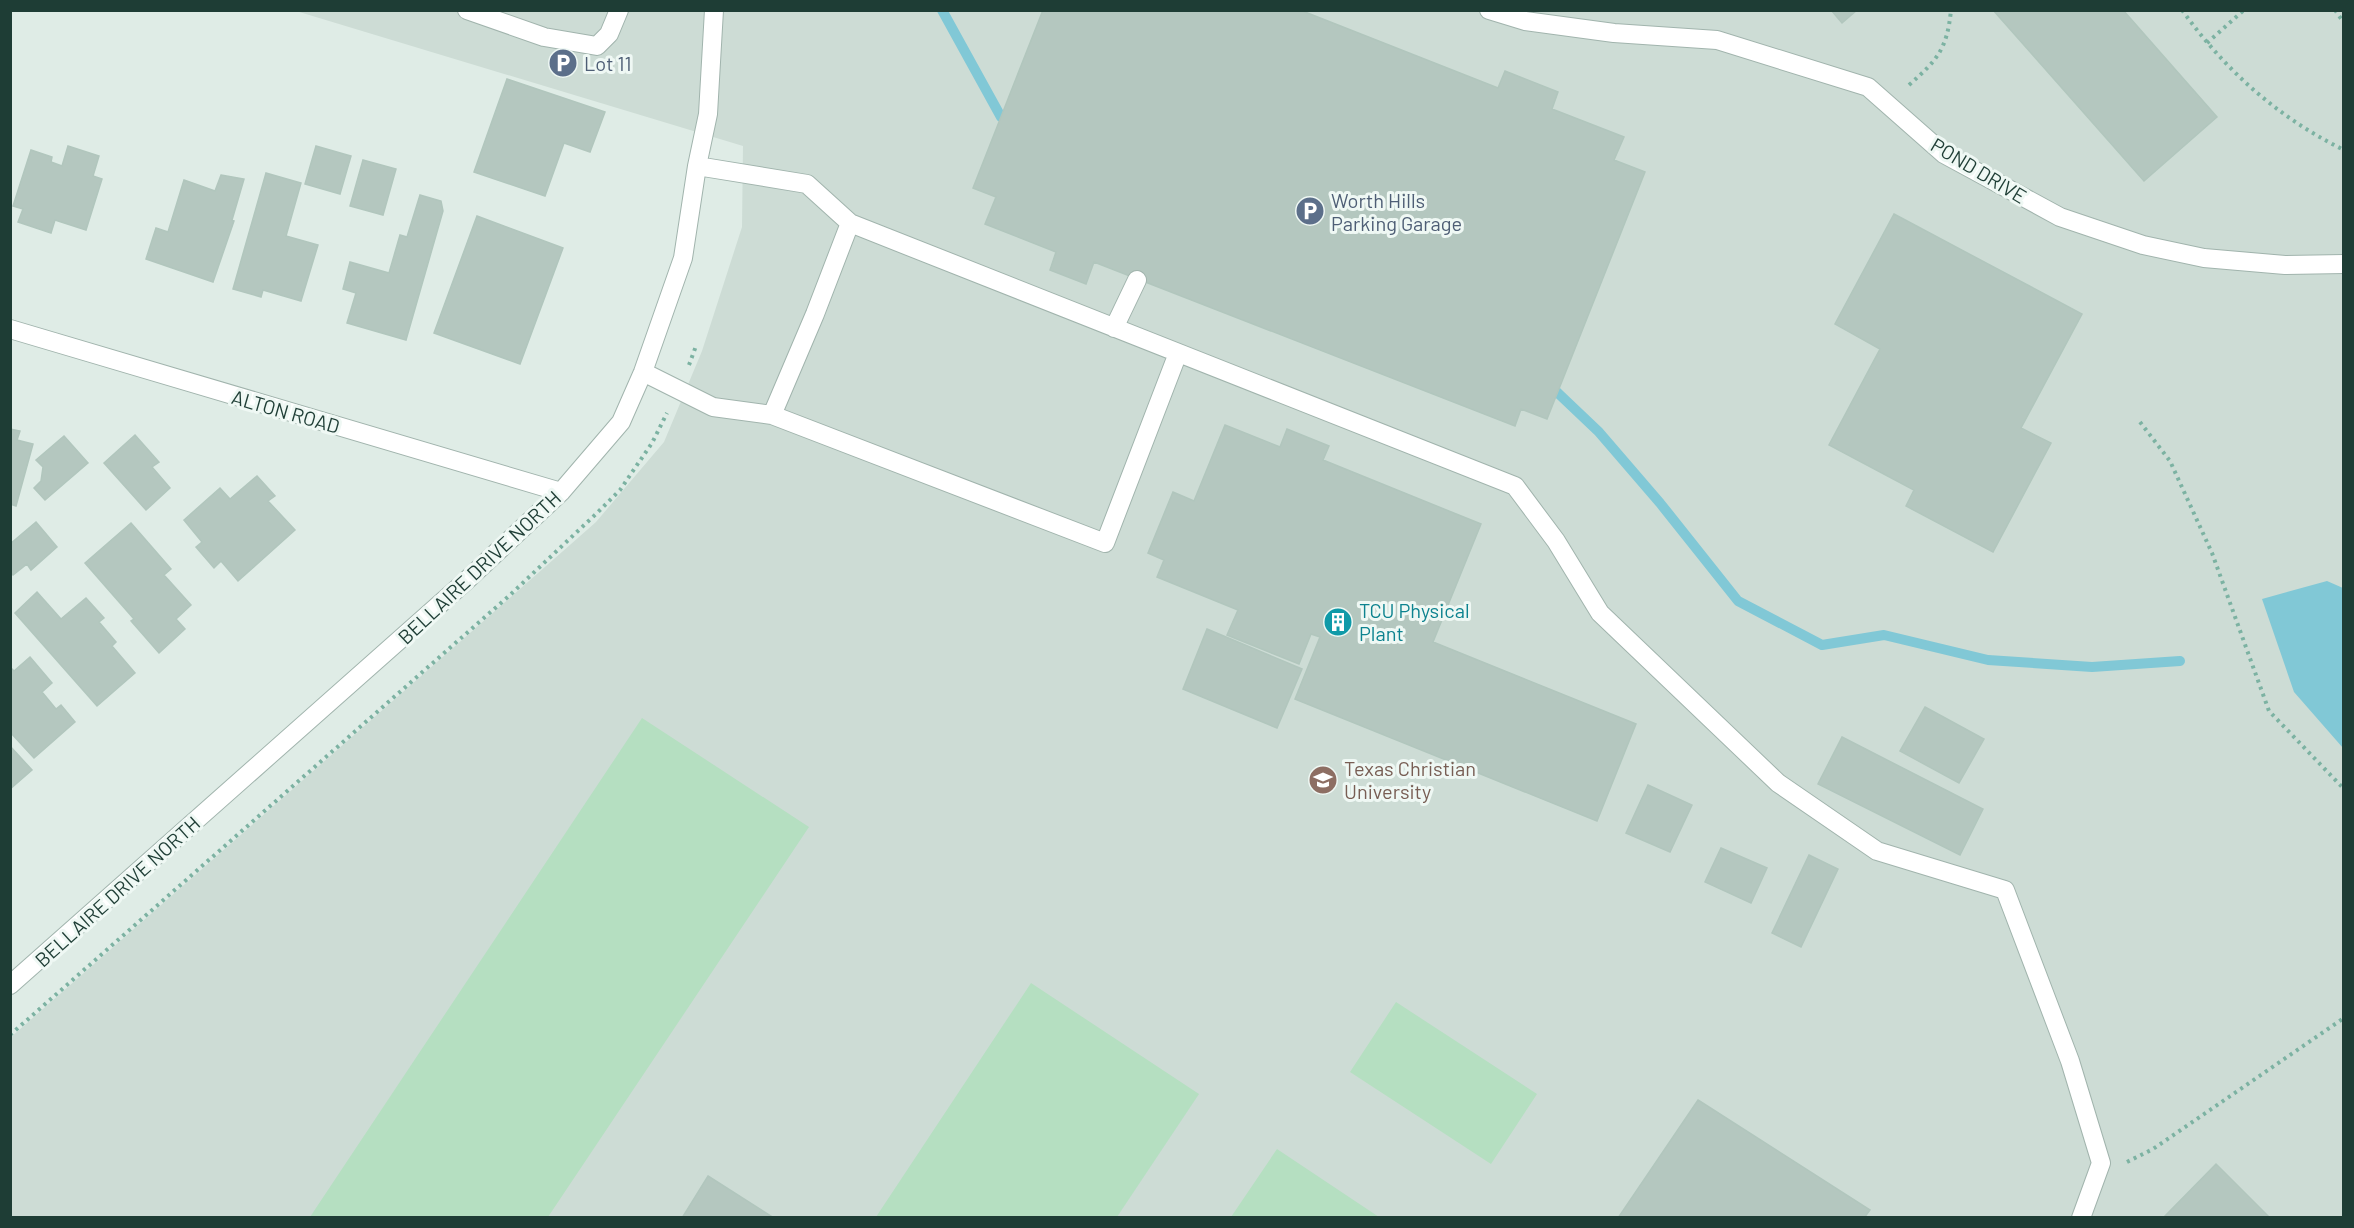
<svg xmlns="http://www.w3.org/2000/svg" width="2354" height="1228" font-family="Barlow,sans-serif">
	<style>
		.built { fill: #cddcd5 }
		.green { fill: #b5dfc1 }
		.water { fill: #81c8d6 }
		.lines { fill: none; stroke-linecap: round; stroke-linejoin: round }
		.stream { stroke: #81c8d6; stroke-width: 10 }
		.building { fill: #b4c7bf; stroke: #b1c6bd; stroke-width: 1.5 }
		.minor-casing { stroke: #a1b4ad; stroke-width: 20 }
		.path { stroke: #7cb2a2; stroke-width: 4; stroke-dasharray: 3 4.5; stroke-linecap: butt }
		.minor { stroke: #fff; stroke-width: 18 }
		.labels { text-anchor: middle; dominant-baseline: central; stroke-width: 6; stroke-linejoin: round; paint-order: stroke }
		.service-label { font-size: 20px; fill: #4e5e75; stroke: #eff8f4; text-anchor: start }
		.street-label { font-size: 20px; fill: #1e3d35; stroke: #eff8f4 }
		.culture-label { font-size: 20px; fill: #0d838f; stroke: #eff8f4; text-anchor: start }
		.education-label { font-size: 20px; fill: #785e54; stroke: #eff8f4; text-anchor: start }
	</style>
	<rect width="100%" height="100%" fill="#dfece6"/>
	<path class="built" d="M296,11H2343V1217H11L10,1038L596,522L664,442L702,351L742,227L743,146Z"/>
	<path class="green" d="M642,718L809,827L548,1217H310Z
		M1031,983L1199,1094L1117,1217H876Z
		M1396,1002L1537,1094L1491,1164L1350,1072Z
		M1277,1149L1379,1217H1231Z"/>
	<path class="water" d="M2327,581L2343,588V748L2294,692L2262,599Z"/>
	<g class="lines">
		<path class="stream" d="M942,10L1001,117L1012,122
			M1545,386L1558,393L1598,431L1660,503L1738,601L1822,645L1884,635L1988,660L2092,667L2180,661"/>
	</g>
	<path class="building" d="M1043,10H1300L1498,88L1505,71L1558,92L1552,109L1624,137L1614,160L1645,172L1547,419L1521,409L1515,426L1094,262L1086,284L1050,270L1056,252L985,224L996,197L973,188Z
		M1831,10H1857L1842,23Z
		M1993,10H2123L2217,117L2144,181Z
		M507,79L605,112L590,152L564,143L545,196L474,172Z
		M68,146L99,156L93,176L102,179L86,230L55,220L51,233L18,222L23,209L13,206L31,150L52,157L51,162L62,166Z
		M316,146L351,156L340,194L305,184Z
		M363,160L396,169L383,215L350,206Z
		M266,173L301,183L286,236L318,245L301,301L263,290L261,297L233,289Z
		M221,175L244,179L232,220L234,221L213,282L146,259L156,228L168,232L184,180L215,191Z
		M420,195L441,201L443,211L406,340L347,323L356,293L343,289L350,262L389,273L400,235L407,237Z
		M1894,214L2082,314L2021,428L2051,443L1993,552L1906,506L1914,490L1829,445L1880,349L1835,324Z
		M477,216L563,248L520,364L434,333Z
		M1225,425L1280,447L1287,429L1329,446L1323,460L1481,524L1433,642L1636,724L1597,821L1295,699L1320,637L1311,634L1299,664L1227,635L1238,610L1157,577L1164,560L1148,553L1173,492L1194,501Z
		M10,429L20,431L17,440L33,444L16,506L10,504Z
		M135,435L159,462L152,467L170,488L146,510L104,463Z
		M64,436L88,463L45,500L34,488L41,481L43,467L36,460Z
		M257,476L275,496L268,501L295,530L238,581L221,561L214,568L196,547L202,542L184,520L220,488L230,499Z
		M36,522L57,547L31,570L27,564L13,575L10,572V544Z
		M131,523L171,569L164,575L191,605L176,619L185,629L159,653L131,621L134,619L85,563Z
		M37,592L61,619L86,598L104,618L99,622L116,642L112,646L135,673L97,706L15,613Z
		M1207,629L1302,669L1277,728L1183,689Z
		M30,657L52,683L42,692L56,709L61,705L75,722L34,758L10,732V667L14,671Z
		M1925,707L1984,739L1959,783L1900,751Z
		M1842,737L1983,809L1960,855L1818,784Z
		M10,746L32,770L10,789Z
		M1648,785L1692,805L1670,852L1626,833Z
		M1721,848L1767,868L1751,903L1705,882Z
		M1809,855L1838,869L1801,947L1772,933Z
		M1698,1100L1870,1210L1864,1218H1618Z
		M2216,1164L2270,1218H2163Z
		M708,1176L774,1218H682Z"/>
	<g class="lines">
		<g class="minor-casing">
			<path id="minor" d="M467,10L544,37L597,46L609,34L619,10
				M1489,10L1525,21L1614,33L1717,40L1868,87L1944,154L2060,217L2143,245L2204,258L2285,265L2344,264
				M697,166L807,184L850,223L1515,486L1556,541L1600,613L1778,783L1877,851L2005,890L2070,1061L2101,1163L2081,1218
				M1114,328L1137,280
				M10,329L561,492
				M643,372L713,407L772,415L1105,543L1178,353
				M772,415L815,314L850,223
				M10,985L467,580L561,492L621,422L643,372L683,258L697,166L708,114L714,10"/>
		</g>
		<path class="path" d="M2182,10C2225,70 2277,117 2344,150
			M2335,10L2344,23
			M2207,43L2244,10
			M1909,85C1937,60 1947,50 1951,10
			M689,365L696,346
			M2140,422L2170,461L2212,553L2269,711L2344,789
			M10,1035L510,595L597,513L620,490L652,443L667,413
			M2127,1162L2153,1149L2344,1018"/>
		<use href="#minor" class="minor"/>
	</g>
	<defs>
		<g id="parking-disc" transform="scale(1.5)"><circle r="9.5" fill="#5c6f8a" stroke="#eff8f4"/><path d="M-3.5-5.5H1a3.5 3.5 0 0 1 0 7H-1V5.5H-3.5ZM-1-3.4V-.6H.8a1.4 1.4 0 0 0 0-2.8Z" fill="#fff"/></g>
		<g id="building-disc" transform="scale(1.5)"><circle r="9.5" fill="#0f9aa8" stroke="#eff8f4"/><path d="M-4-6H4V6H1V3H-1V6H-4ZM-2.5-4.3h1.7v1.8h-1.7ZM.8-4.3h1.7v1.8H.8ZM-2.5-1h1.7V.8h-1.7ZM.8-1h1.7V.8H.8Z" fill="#fff"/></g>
		<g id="university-disc" transform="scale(1.5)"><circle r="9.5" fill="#8d6e63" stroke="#eff8f4"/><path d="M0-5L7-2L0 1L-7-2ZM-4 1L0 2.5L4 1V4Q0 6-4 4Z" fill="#fff"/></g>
	</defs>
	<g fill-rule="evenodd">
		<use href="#parking-disc" x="563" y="63"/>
		<use href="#parking-disc" x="1310" y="211"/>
		<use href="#building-disc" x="1338" y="622"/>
		<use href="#university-disc" x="1323" y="780"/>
	</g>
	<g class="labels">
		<g class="service-label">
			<text x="584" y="63">Lot 11</text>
			<text x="1331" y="200">Worth Hills<tspan x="1331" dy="23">Parking Garage</tspan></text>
		</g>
		<g class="street-label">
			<text transform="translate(1979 170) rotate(31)">POND DRIVE</text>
			<text transform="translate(286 411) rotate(16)">ALTON ROAD</text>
			<text transform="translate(479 567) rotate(-43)">BELLAIRE DRIVE NORTH</text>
			<text transform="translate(117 891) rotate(-42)">BELLAIRE DRIVE NORTH</text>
		</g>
		<g class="culture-label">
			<text x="1359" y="610">TCU Physical<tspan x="1359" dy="23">Plant</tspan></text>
		</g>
		<g class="education-label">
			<text x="1344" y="768">Texas Christian<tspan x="1344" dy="23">University</tspan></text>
		</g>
	</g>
	<rect width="2354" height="1228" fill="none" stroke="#1e3d35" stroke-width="24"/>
</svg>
